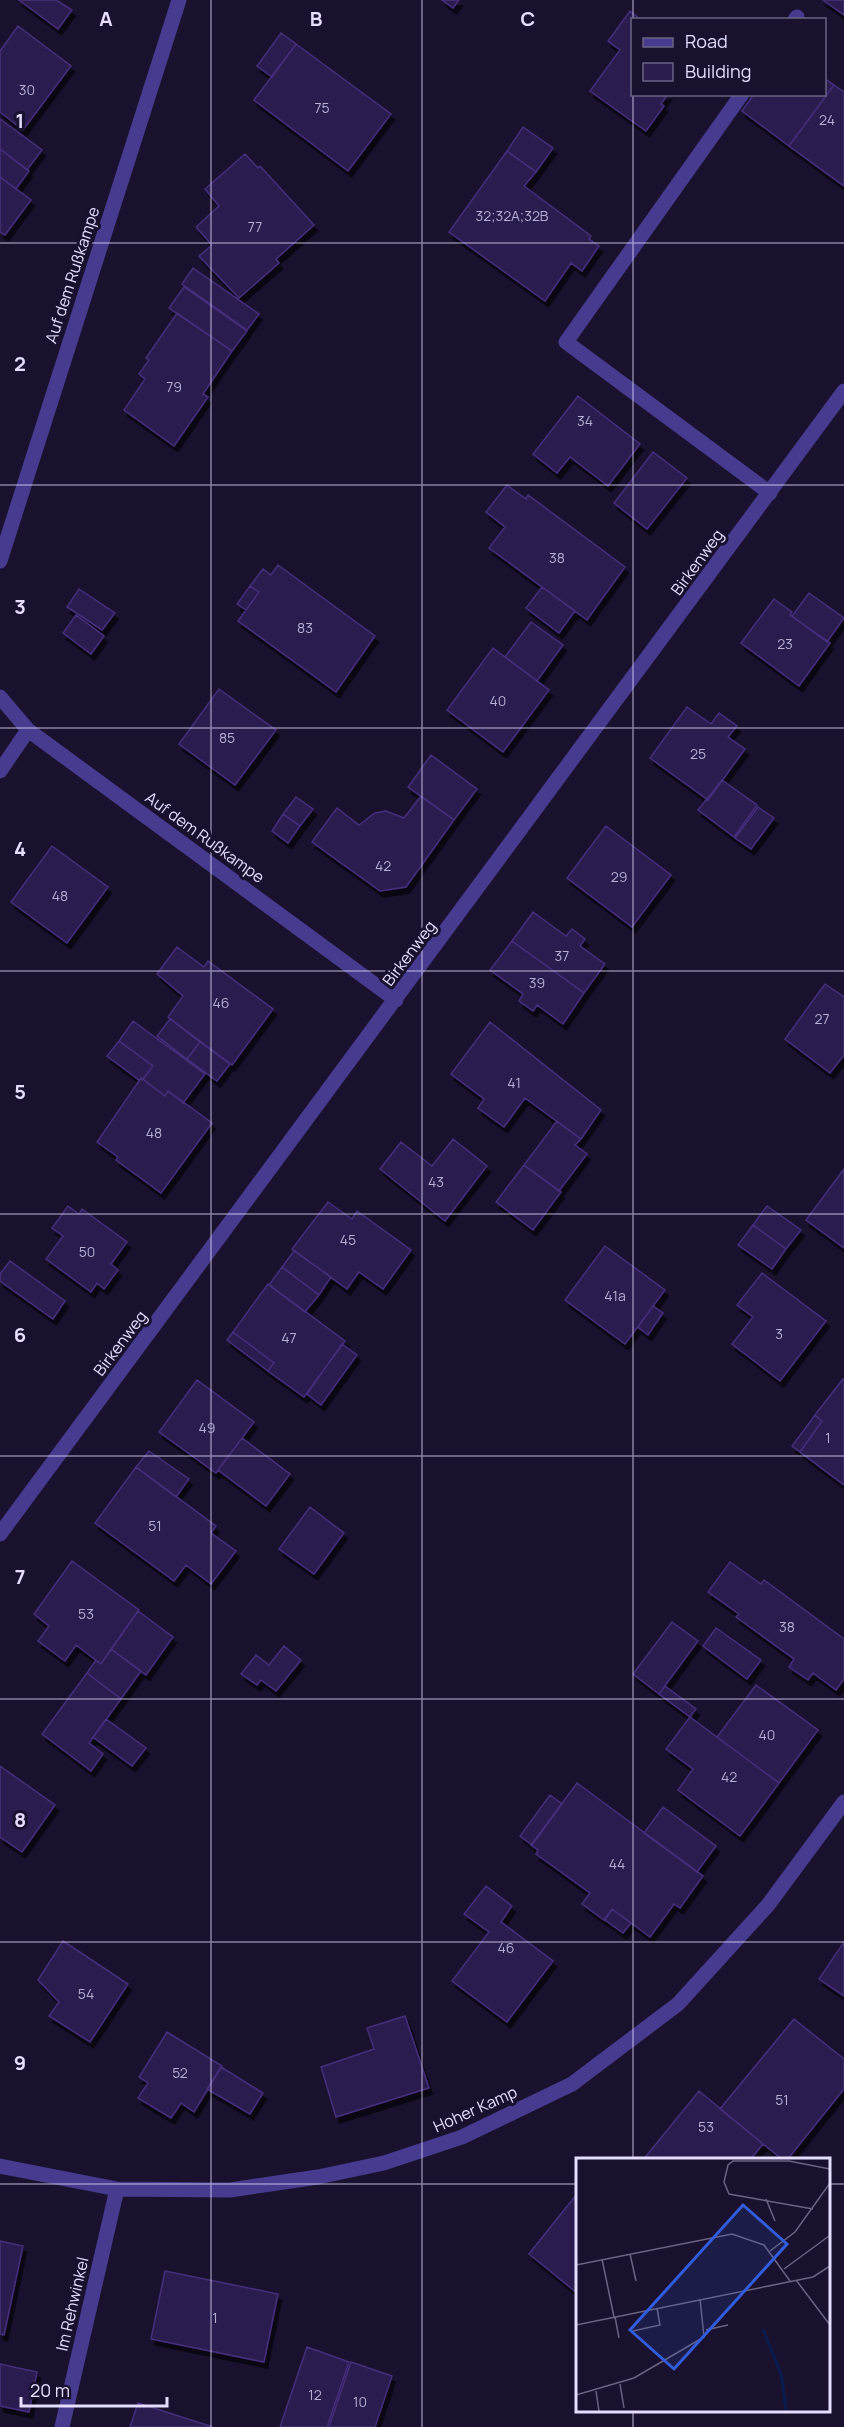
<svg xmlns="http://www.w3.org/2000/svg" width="844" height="2427" font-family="Manrope,sans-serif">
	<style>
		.building { fill: #2c1d4f; stroke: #452e7c; stroke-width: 1.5; filter: url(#shadow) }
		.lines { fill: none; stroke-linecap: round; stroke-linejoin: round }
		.minor { stroke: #463b8e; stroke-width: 15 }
		.grid { fill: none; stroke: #e5deff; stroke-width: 1.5; stroke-opacity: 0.55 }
		.labels { text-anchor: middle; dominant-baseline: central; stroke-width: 6; stroke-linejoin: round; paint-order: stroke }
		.number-label { font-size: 14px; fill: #b7aed3 }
		.street-label { font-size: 16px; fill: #e5deff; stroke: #19112e }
		.inset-river { fill: none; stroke: #0a1c4e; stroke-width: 3 }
		.inset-road { fill: none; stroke: #6b6382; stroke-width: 1.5 }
		.view { fill: #315cdc; fill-opacity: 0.15; stroke: #315cdc; stroke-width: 3 }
		.inset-edge { fill: none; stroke: #e5deff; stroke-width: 3 }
		.grid-label { font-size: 20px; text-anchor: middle; font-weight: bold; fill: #e5deff; stroke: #19112e; stroke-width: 6; stroke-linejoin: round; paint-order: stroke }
	</style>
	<defs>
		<filter id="shadow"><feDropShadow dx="3.5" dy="6" stdDeviation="0" flood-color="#0009"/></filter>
	</defs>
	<rect width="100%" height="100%" fill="#19112e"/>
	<path class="building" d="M19,0H56L72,10L58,29Z
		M442,0H459L453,8Z
		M823,0H844V15Z
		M630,11L641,20H632V94H668L661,104L664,106L646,131L590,91L620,50L608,41Z
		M18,26L71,66L23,130L0,112V51Z
		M281,33L296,44L272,77L257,66Z
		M296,44L391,114L348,171L254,100Z
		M824,78L834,85L789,146L742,111L754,94H824Z
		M834,85L844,92V186L789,146Z
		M0,119L42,150L27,170L0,149Z
		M523,127L553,148L536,172L507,151Z
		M0,149L29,171L16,189L0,177Z
		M507,151L536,172L524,186L591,236L589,239L599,246L582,271L571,263L545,301L449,232Z
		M245,154L258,168L260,166L314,225L276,259L279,263L239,298L199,256L212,245L196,227L219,206L205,189Z
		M0,177L31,200L5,235L0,232Z
		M193,268L259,314L247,330L182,284Z
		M184,287L247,331L232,351L169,308Z
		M177,313L232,351L203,394L208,397L174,446L124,410L145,379L139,374L149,360L146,358Z
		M578,396L640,444L608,486L570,457L557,473L533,454Z
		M653,452L687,478L647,529L614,503Z
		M507,485L526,499L528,495L625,567L587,620L489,548L505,527L486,512Z
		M278,565L375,636L336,692L238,621L259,592L250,586L263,569L271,575Z
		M250,586L259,592L246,610L237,604Z
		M542,587L575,611L559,633L526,608Z
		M79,589L115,613L102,630L67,607Z
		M809,593L844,618L827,642L792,616Z
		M774,599L792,612L790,615L830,643L799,686L741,643Z
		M76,615L104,636L91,654L63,633Z
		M531,622L563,645L537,681L505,657Z
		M493,648L549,690L503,752L447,710Z
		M219,689L276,730L235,785L179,744Z
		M687,707L711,724L719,713L737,726L728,737L745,749L708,800L650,758Z
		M431,755L477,789L454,820L408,787Z
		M722,780L757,805L734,837L698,810Z
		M421,796L454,820L406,887L380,891L312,842L337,808L359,825L375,813L386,811L404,818Z
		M296,797L313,809L300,826L283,814Z
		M758,807L774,818L751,849L735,838Z
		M283,814L300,826L288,843L272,831Z
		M606,826L671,875L632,927L567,878Z
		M52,846L108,887L67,943L11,902Z
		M533,912L566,936L572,929L585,939L580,946L605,964L584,993L512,941Z
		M512,941L584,993L563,1024L537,1005L533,1011L519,1001L523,994L490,970Z
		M177,947L204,967L208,961L273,1009L232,1065L168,1017L183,996L157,974Z
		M825,984L844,997V1055L830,1073L785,1039Z
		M170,1019L200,1042L187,1059L157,1036Z
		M133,1021L205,1074L183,1103L168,1091L165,1096L143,1079L153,1066L119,1041Z
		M490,1022L601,1110L581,1139L525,1098L504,1127L478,1108L484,1099L451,1074Z
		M119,1041L153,1066L143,1079L139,1080L107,1056Z
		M200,1042L230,1064L217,1081L187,1059Z
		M141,1078L165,1096L168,1091L212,1123L161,1193L116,1160L118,1157L97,1142Z
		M557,1121L581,1139L575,1145L587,1154L559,1191L524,1165Z
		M453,1139L487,1166L445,1221L380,1169L401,1142L432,1166Z
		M524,1165L561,1192L533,1230L496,1202Z
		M844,1169V1248L806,1220Z
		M328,1202L352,1219L357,1211L411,1250L383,1289L359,1272L347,1289L292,1249Z
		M68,1206L79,1214L82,1209L127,1242L111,1264L118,1270L104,1289L97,1283L91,1292L46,1259L63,1236L52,1228Z
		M767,1206L801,1230L786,1249L753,1225Z
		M753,1225L786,1249L772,1269L738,1245Z
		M605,1246L665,1290L625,1344L565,1300Z
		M294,1251L331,1277L319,1295L282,1267Z
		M10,1261L65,1301L53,1319L0,1281V1274Z
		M282,1267L319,1295L305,1312L269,1285Z
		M762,1273L826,1321L780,1381L732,1344L753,1317L737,1305Z
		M268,1284L345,1341L304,1397L268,1371L274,1363L233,1332Z
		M653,1306L663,1313L648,1335L638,1327Z
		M233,1332L274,1363L268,1371L227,1340Z
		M342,1344L357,1355L321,1405L307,1394Z
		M843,1379L844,1380V1485L800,1452L822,1421L815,1415Z
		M197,1380L254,1422L216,1473L159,1432Z
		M815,1415L822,1421L800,1452L792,1446Z
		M242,1438L290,1474L266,1506L218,1470Z
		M149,1451L189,1479L176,1497L136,1467Z
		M136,1467L216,1526L211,1533L236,1551L211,1584L186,1565L174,1581L95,1523Z
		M310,1507L344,1533L314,1574L279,1549Z
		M72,1561L139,1610L101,1664L76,1645L65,1661L38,1641L49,1626L34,1614Z
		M730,1562L761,1584L764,1580L844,1639V1679L836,1690L813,1673L808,1680L789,1667L794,1659L736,1617L739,1614L708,1592Z
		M138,1611L173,1637L146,1675L111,1649Z
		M672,1622L698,1641L659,1694L633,1674Z
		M716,1628L761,1660L747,1679L703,1646Z
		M284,1646L301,1660L276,1691L261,1680L257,1685L241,1674L256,1655L269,1665Z
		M111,1649L141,1671L121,1699L87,1673L96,1660L101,1664Z
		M87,1673L121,1699L89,1743L103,1754L91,1771L42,1734Z
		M756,1685L818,1730L779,1783L717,1737Z
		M665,1686L696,1709L690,1717L659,1694Z
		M690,1717L779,1783L740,1836L678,1790L693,1769L666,1749Z
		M106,1719L146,1748L132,1766L93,1737Z
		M0,1766L55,1805L22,1852L0,1837Z
		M577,1783L703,1876L680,1908L674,1904L650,1937L612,1909L604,1920L582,1904L590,1893L536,1854L538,1850L531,1845Z
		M550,1795L562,1804L532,1845L520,1836Z
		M663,1807L716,1846L697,1872L644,1833Z
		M486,1886L512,1906L501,1922L553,1961L507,2022L452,1981L489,1932L464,1914Z
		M612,1909L631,1923L623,1933L605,1920Z
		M63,1941L128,1984L90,2042L49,2016L59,2002L38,1980Z
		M844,1942V1996L819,1979Z
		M405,2016L429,2088L336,2117L321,2067L374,2049L367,2028Z
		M794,2019L844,2059V2089L787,2160H783L720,2109Z
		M167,2032L222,2066L194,2112L181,2103L171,2118L138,2098L148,2083L139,2077Z
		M221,2067L263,2093L250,2114L207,2089Z
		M699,2091L763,2144L750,2160H643Z
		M577,2194V2293L529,2254Z
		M0,2241L23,2246L4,2335L0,2334Z
		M165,2271L278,2294L264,2362L151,2339Z
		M307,2347L349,2362L327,2427H280Z
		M351,2362L392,2376L375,2427H329Z
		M0,2364L37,2372L29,2412L0,2406Z
		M138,2403L213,2427H130Z"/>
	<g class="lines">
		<path class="minor" d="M795,20L797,17
			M742,94L566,342L770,493
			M0,561L179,0
			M0,697L28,730L396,1000
			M0,771L28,730
			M0,1534L844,391
			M0,2166L117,2189L230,2190L318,2177L384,2163L462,2137L572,2084L678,2004L768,1905L844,1802
			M62,2427L117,2189"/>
	</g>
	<path class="grid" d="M211,0V2427M422,0V2427M633,0V20M633,94V2160M0,243H844M0,485H844M0,728H844M0,971H844M0,1214H844M0,1456H844M0,1699H844M0,1942H844M0,2184H577M828,2184H844M633,2410V2427"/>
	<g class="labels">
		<g class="number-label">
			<text x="27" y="89">30</text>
			<text x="322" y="107">75</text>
			<text x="827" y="119">24</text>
			<text x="512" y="215">32;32A;32B</text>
			<text x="255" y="226">77</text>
			<text x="174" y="386">79</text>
			<text x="585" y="420">34</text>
			<text x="557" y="557">38</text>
			<text x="305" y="627">83</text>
			<text x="785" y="643">23</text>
			<text x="498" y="700">40</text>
			<text x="227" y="737">85</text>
			<text x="698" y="753">25</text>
			<text x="383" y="865">42</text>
			<text x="619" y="876">29</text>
			<text x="60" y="895">48</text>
			<text x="562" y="955">37</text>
			<text x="537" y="982">39</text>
			<text x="221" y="1002">46</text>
			<text x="822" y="1018">27</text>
			<text x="514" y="1082">41</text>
			<text x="154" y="1132">48</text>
			<text x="436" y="1181">43</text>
			<text x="348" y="1239">45</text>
			<text x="87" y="1251">50</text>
			<text x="615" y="1295">41a</text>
			<text x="779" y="1333">3</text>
			<text x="289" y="1337">47</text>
			<text x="207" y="1427">49</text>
			<text x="828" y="1437">1</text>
			<text x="155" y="1525">51</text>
			<text x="86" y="1613">53</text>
			<text x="787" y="1626">38</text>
			<text x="767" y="1734">40</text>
			<text x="729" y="1776">42</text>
			<text x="617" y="1863">44</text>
			<text x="506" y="1947">46</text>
			<text x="86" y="1993">54</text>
			<text x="180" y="2072">52</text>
			<text x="782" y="2099">51</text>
			<text x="706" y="2126">53</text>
			<text x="215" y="2317">1</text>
			<text x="315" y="2394">12</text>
			<text x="360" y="2401">10</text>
		</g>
		<g class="street-label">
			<text transform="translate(72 275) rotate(-72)">Auf dem Rußkampe</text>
			<text transform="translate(697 562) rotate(-54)">Birkenweg</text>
			<text transform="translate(205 837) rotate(36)">Auf dem Rußkampe</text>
			<text transform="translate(409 953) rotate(-53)">Birkenweg</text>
			<text transform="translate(120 1343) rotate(-53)">Birkenweg</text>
			<text transform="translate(475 2109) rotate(-24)">Hoher Kamp</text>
			<text transform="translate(72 2304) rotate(-77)">Im Rehwinkel</text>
		</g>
	</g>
	<g transform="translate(576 2158)">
		<rect width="254" height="254" fill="#19112e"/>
		<path class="inset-river" d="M187,171L206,219L210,253"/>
		<path class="inset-road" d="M190,41L199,63M237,51L153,36L148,24L152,7L157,3H213L254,11M194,93L219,74L254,25M54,96L60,123M26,101L38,159M0,107L156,76L188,87L214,123M208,111L253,78M220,122L254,167M39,159L43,180M0,167L237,119L254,108M130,172L152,167M57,173L84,167L81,150M44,226L48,250M20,233L23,253M0,237L58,220L128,179L124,141"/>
		<path class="view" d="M167,47L211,86L98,211L54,172Z"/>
		<rect width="254" height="254" class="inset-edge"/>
	</g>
	<g class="grid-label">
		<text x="106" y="26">A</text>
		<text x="316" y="26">B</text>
		<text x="528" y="26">C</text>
		<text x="20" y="128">1</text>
		<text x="20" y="371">2</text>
		<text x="20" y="614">3</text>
		<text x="20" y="856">4</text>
		<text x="20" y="1099">5</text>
		<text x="20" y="1342">6</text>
		<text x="20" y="1584">7</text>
		<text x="20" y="1827">8</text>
		<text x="20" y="2070">9</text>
	</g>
	<rect x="631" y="18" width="195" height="78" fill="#19112e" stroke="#6b6382" stroke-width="1.5"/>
	<rect x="643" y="38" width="30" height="9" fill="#463b8e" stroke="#6b6382" stroke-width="1.5"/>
	<text x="685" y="48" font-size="18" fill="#e5deff">Road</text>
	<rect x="643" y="63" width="30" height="18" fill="#2c1d4f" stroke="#6b6382" stroke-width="1.5"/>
	<text x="685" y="78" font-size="18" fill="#e5deff">Building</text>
	<path d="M21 2397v9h146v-9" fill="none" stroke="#e5deff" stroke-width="3"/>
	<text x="30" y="2397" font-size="18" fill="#e5deff" stroke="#19112e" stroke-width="4.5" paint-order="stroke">20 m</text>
</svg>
